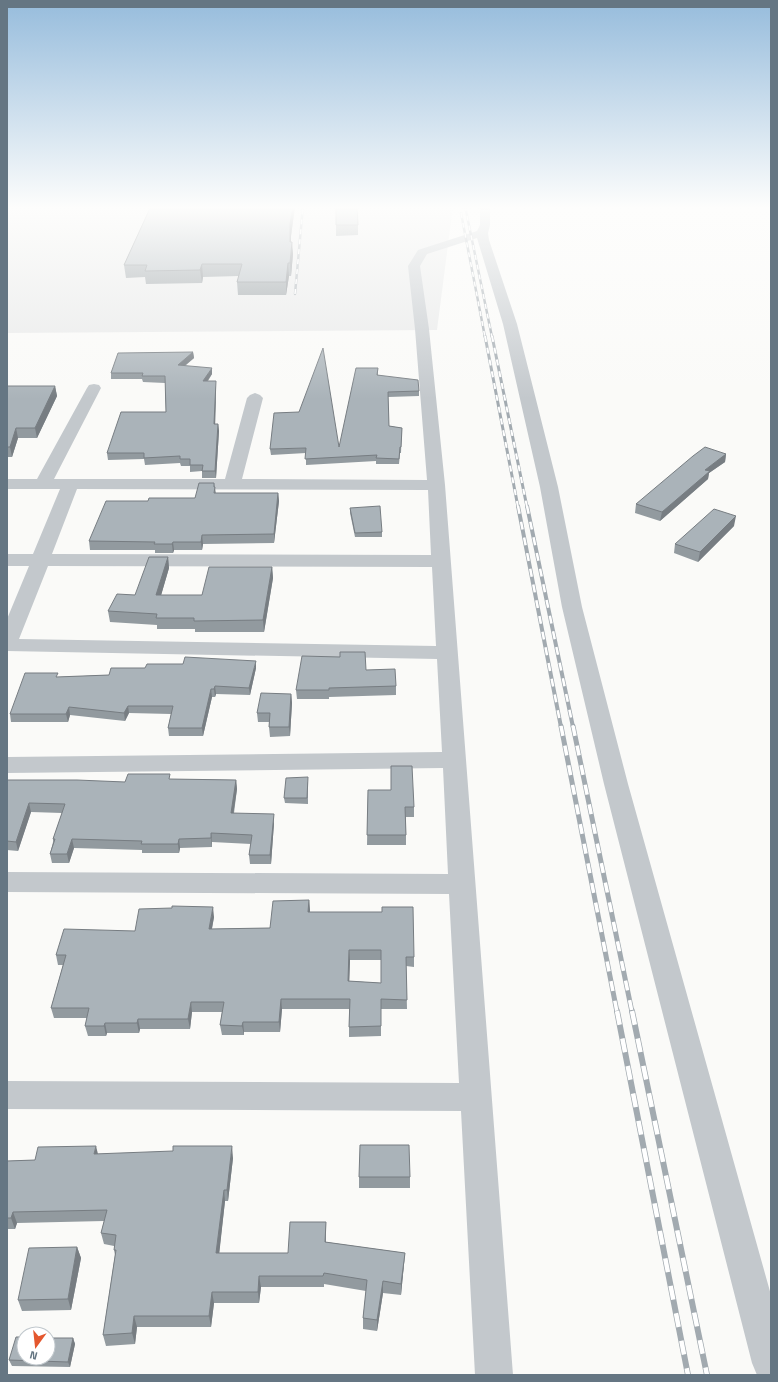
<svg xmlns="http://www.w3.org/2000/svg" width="778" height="1382" font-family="'Titillium Web',sans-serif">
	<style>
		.built { fill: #e8e9e9 }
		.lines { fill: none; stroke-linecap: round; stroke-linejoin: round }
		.minor { fill: #c3c8cc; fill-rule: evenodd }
		.rail-far4-casing { stroke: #a2aab0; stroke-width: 2.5 }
		.rail-far3-casing { stroke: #a2aab0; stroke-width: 3 }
		.rail-far2-casing { stroke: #a2aab0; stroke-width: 4 }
		.rail-far1-casing { stroke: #a2aab0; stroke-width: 5 }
		.rail-casing { stroke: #a2aab0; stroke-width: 6 }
		.rail-far4 { stroke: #fff; stroke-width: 1.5; stroke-dasharray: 5; stroke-linecap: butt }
		.rail-far3 { stroke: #fff; stroke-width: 2; stroke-dasharray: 6; stroke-linecap: butt }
		.rail-far2 { stroke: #fff; stroke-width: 2.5; stroke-dasharray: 8; stroke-linecap: butt }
		.rail-far1 { stroke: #fff; stroke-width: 3.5; stroke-dasharray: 10; stroke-linecap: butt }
		.rail { stroke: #fff; stroke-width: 4.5; stroke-dasharray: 14; stroke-linecap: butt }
		.wall { fill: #929a9f; fill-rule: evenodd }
		.shaded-wall { fill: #777d82 }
		.building { fill: #aab3b9; stroke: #777d82; fill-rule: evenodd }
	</style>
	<rect width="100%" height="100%" fill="#fafaf8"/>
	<path class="built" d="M7,206H453L437,330L7,333Z"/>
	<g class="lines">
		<path class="minor" d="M480,206H490V225L488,233L489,240L517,324L558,487L582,607L628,784L771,1295V1375H757L752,1363L604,784L562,607L540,487L503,324L477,238L427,254L420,266L429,329L445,485L513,1375H475L461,1111L7,1109V1081L459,1083L449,894L7,892V872L448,874L443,768L7,773V757L442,752L437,659L7,651V619L29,566H7V554H33L60,489H7V479H37L87,388L89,385L94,384L99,385L101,388L54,479H225L247,398L250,395L255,393L260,395L263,398L242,479L427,480L415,329L408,266L418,250L477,231L480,225ZM77,489L428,490L431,555L52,554ZM48,566L432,567L436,646L19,639Z"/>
		<g class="rail-far4-casing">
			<path id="rail-far4" d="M465,206L492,337
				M461,213L485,337
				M295,294L303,206"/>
		</g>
		<g class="rail-far3-casing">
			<path id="rail-far3" d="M485,336L518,507
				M492,336L527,507"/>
		</g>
		<g class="rail-far2-casing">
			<path id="rail-far2" d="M518,506L561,727
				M527,506L573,727"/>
		</g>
		<g class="rail-far1-casing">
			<path id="rail-far1" d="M561,726L617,1012
				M573,726L632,1012"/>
		</g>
		<g class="rail-casing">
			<path id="rail" d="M617,1011L688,1375
				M632,1011L707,1375"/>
		</g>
		<use href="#rail-far4" class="rail-far4"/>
		<use href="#rail-far3" class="rail-far3"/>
		<use href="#rail-far2" class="rail-far2"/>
		<use href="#rail-far1" class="rail-far1"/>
		<use href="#rail" class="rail"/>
	</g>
	<path class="wall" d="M151,206H295L291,236V242L293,254L291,276H289L286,295H238L237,282L239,276L203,277L202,283L146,284L145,277L126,278L124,265Z
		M336,206L358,225V235L336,236Z
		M193,352L194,358L185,366L212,374L208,381L216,387L215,424H218L219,431L216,478H202V471L190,472V466H181L180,463L145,465L144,459L108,460L107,453L166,412L165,383L143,382L142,379H111V373Z
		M378,368V375L419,391V396L388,397L389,426L402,428L401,453H400L399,464H376V461L306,465V453L271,455L270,449L339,447Z
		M7,386H55L57,396L37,438H18L12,457H7Z
		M726,454L725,462L709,473L708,479L660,521L635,513L636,504Z
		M214,483L216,493H278L279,501L274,543L203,544L202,550H174L173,553H155V550H90L89,541L148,501L195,498Z
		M350,508L382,532V537H355L350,513Z
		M734,526L698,562L674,553L675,544Z
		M168,557L169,568L161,595H202L272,567L273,578L264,632H195V629H157V625L110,622L108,611L135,595Z
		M256,668L250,695L216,694L215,697H212L203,736H169L168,728L171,714L129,713L125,721L70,715L68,722H11L10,714L59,677L109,675Z
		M366,670L396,686V695L329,697V699H297L296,690Z
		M291,694L292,703L290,736L270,737L269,727V722H258L257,713Z
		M171,779L236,780L237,789L234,813L274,823L271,864H250L249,855L251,844L212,842V847L180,848L179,853H142V850L74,848L69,863H52L50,854L53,842V839L62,813L31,812L18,851L7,850V780L125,782Z
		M308,782V804L285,803L284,798Z
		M368,790L414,807V817H406V845H367Z
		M309,900L310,912L414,957V967L406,966L407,1009H381V1036L349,1037V1009H282L280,1032H244V1035H222L220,1025L222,1012H192L190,1029H140L139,1033H107L106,1036H88L85,1026L87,1018H54L51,1008L63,965H58L56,955L135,931L214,917L212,929L270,928ZM350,960H381V983L349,981Z
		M98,1154L233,1158L228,1201H225L219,1253H288L326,1222V1242L405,1253L404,1264L401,1295L383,1293L377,1331L363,1329V1318L366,1291L324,1284V1287H261L259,1303H214L211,1327H137L135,1344L106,1346L103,1335L115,1255L114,1250V1246L104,1244L101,1233L104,1221L17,1223L15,1229H7V1161L35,1160Z
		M359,1177H410V1188H359Z
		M77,1247L81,1258L71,1310L22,1311L18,1300Z
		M73,1338L75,1344L70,1367L12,1366L9,1360Z"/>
	<path class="shaded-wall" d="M293,206H295L291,236L290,254V224Z
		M292,242L293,254L291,276L290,263Z
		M288,263L289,276L286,295V282Z
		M202,264L203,277L202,283L200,270Z
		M193,352L194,358L178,371V365Z
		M212,368V374L203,387V381Z
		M216,381V387L215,431L214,424Z
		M55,386L57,396L37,438L35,428Z
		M218,424L219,431L216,478L215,471Z
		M16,428L18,438L12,457L10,447Z
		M726,454L725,462L709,473L708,479L660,521L662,512L705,470Z
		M278,493L279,501L274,543V534Z
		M736,516L734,526L698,562L700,552Z
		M202,535L203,544L202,550L201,542Z
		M173,542L174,550L173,553L172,544Z
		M168,557L169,568L158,606L156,595Z
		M272,567L273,578L264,632L263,620Z
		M256,661V668L250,695L249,688Z
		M215,686L216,694L215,697L214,689Z
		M211,689L212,697L203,736L202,728Z
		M291,694L292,703L290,736L289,727Z
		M128,706L129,713L125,721L124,713Z
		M69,707L70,715L68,722L66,714Z
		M236,780L237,789L232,822L231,813Z
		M29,803L31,812L18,851L16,842Z
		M274,814V823L271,864L270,855Z
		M211,833L212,842V847L211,838Z
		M72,839L74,848L69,863L67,854Z
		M179,839L180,848L179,853L178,844Z
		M309,900L310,910L309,922L308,912Z
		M213,907L214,917L210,938L209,929Z
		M349,950L350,960L349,991L348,981Z
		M281,999L282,1009L280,1032L279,1022Z
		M191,1002L192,1012L190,1029L188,1019Z
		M138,1019L140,1029L139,1033L137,1023Z
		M243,1022L244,1032V1035L242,1026Z
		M105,1023L107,1033L106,1036L104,1026Z
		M96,1146L99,1158L94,1154Z
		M232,1146L233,1158L228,1201L227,1190Z
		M224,1190L225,1201L218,1265L216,1253Z
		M13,1212L17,1223L15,1229L11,1218Z
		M326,1222V1234L325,1253V1242Z
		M77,1247L81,1258L71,1310L68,1299Z
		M405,1253L404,1264L401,1295V1284Z
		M259,1276L261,1287L259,1303L258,1292Z
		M383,1281V1293L377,1331V1320Z
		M212,1292L214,1303L211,1327L209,1316Z
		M134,1316L137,1327L135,1344L132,1333Z
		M73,1338L75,1344L70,1367L68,1362Z"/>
	<path class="building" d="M151,206H293L290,224V242H292L290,263H288L286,282H237L242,264H202L200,270L145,271L147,265H124Z
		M336,206H357L358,225H336Z
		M323,348L339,447L356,368H378L377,375L418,380L419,391L388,392L389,426L402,428L401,447H400L399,459L376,458L377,455L305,459L306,448L270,449L274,413L299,412Z
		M193,352L178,365L212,368L203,381H216L214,424H218L215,471H202L203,465H190V459H180V456L144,458V453H107L121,412H166L165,376H142L143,373H111L118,353Z
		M7,386H55L35,428H16L10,447H7Z
		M705,447L726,454L705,470L710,471L662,512L636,504L693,456Z
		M199,483H214V487H215L214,493H278L274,534L202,535L201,542H173L172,544H154L155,542L89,541L106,501H148L149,498H195Z
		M380,506L382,532L355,533L350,508Z
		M714,509L736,516L700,552L675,544Z
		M149,557H168L156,595H202L209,567H272L263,620L194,621V618H156L157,614L108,611L117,594L135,595Z
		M340,652H365L366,670L395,669L396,686L329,688V690H296L302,656L340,657Z
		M185,657L256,661L249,688L215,686L214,689H211L202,728H168L173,706H128L124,713L69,707L66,714H10L25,673H58L56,677L109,675L111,668H145L147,664H183Z
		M261,693L291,694L289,727H269L270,713H257Z
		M391,766H412L414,807H405L406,835H367L368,790H391Z
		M128,774H170L169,779L236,780L231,813L274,814L270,855H249L252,835L211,833V838L179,839L178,844H141L142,841L72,839L67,854H50L55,839H53L65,804L29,803L16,842L7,841V780H77L125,782Z
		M308,777L307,798H284L286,778Z
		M309,900L308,912H382V907H413L414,957H406L407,1000L381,999V1026L349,1027L350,999H281L279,1022H243L242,1026L220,1025L224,1002H191L188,1019H138L137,1023H105L104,1026H85L89,1008H51L66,955H56L64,929L135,931L139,909L172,908V906L213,907L209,929L270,928L273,901ZM349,950H381V983L348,981Z
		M360,1145H409L410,1177H359Z
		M96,1146L94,1154L173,1151V1146H232L227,1190H224L216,1253H288L290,1222H326L325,1242L405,1253L401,1284L383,1281L377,1320L363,1318L367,1280L324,1273L323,1276H259L258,1292H212L209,1316H134L132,1333L103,1335L116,1250H114L116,1235L101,1233L107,1210L13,1212L11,1218H7V1161L35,1160L38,1147Z
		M77,1247L68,1299L18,1300L29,1248Z
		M16,1337H24V1358H48V1338H73L68,1362L9,1360Z"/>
	<linearGradient id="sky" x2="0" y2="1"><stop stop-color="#96bcdc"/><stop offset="0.52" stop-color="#fdfdfc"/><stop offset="1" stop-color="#fdfdfc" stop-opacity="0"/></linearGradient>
	<rect width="778" height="399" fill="url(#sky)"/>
	<rect width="778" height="1382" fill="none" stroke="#657683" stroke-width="16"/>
	<g transform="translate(36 1346) rotate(195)"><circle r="19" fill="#ffffff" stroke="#c1c8cd"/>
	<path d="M0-3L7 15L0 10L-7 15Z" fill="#e4572e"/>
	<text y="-6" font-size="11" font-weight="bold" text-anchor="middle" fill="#657683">N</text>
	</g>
</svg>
